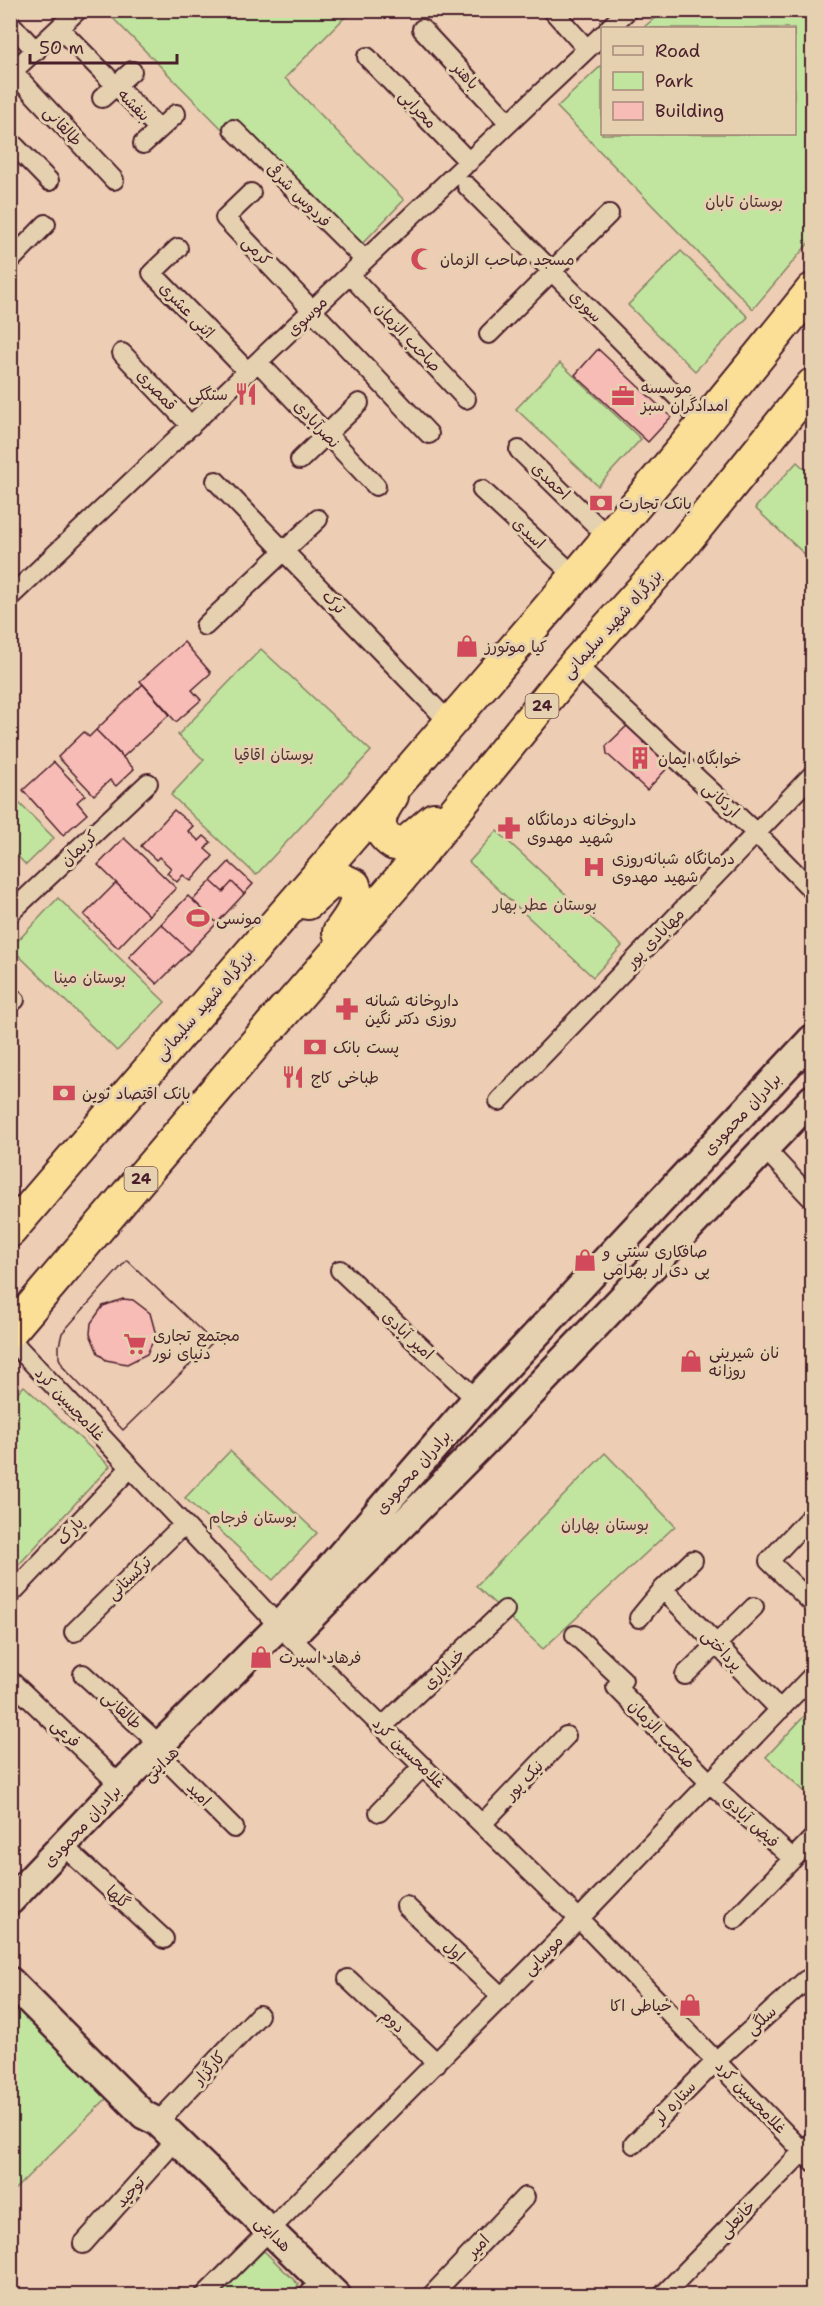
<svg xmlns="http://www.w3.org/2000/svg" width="823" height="2306" font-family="'Shantell Sans','Playpen Sans Arabic',sans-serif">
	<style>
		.green { fill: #c1e59f; stroke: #868265; stroke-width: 1.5 }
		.building { fill: #f8bcb6; stroke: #4a1f2b; stroke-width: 1.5; fill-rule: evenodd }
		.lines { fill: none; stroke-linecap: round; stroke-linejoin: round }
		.minor-casing { stroke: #4a1f2b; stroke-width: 22 }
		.secondary-casing { stroke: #4a1f2b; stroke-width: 32 }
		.trunk-casing { stroke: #4a1f2b; stroke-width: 36 }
		.minor { stroke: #e5d1b0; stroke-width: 18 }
		.secondary { stroke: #e5d1b0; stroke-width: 27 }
		.trunk { stroke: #fbdf96; stroke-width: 32 }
		.labels { text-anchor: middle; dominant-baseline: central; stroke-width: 6; stroke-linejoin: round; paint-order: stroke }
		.shield { fill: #e5d1b0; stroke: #785453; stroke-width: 1.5 }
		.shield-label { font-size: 15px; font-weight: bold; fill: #4a1f2b }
		.street-label { font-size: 16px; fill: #4a1f2b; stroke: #e5d1b0 }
		.park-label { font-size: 16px; fill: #563337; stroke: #e5d1b0 }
		.poi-label { font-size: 16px; fill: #4a1f2b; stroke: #e5d1b0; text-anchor: start }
	</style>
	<rect width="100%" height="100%" fill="#edcdb4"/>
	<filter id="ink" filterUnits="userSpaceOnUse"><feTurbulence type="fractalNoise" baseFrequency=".0167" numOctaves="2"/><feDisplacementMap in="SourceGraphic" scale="12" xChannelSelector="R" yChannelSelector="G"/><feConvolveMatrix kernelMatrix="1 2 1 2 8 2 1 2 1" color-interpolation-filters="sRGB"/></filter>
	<g filter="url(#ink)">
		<path class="green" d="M106,11H343L347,15L285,78L404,200L360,246L226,133Z
			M663,11H812V239L753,309L557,107L602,65V134H794V28H643Z
			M681,251L748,317L695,371L628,305Z
			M560,363L641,439L598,486L516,409Z
			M797,462L812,476V561L755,508Z
			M261,649L371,751L256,875L171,795L204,760L178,735Z
			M10,794L54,838L26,865L11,849Z
			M497,831L622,946L593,977L469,862Z
			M58,898L165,1002L117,1051L11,948Z
			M24,1386L110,1466L11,1573V1400Z
			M230,1451L317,1533L273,1580L185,1498Z
			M605,1453L675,1526L543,1649L476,1586Z
			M812,1708V1798L766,1757Z
			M10,2000L110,2095L11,2193H10Z
			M264,2251L299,2285L288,2295H219Z"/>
		<path class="building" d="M598,349L671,417L648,442L575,375Z
			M184,642L211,673L192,690L201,700L176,722L140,681Z
			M143,684L170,714L123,757L96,730Z
			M632,721L673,762L647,790L607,754L606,746Z
			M96,730L134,769L116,786L110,780L94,795L58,757L84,732L89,737Z
			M54,762L85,795L77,802L87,814L63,835L23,790Z
			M174,810L193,826L188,831L199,841L204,836L211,842L205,849L213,856L191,881L183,875L177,882L167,873L171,868L159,857L156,860L141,846Z
			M124,838L176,888L149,915L98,865Z
			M229,862L253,884L244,894L232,882L223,892L211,881Z
			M211,881L223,892L232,882L244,894L217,923L193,900Z
			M116,883L149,915L118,948L84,915Z
			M188,896L217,923L190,951L161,924Z
			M161,924L190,951L157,984L129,957Z
			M127,1260L213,1342L123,1430L64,1368L59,1358V1346L62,1333ZM123,1299L133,1300L150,1313L156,1335L147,1354L127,1364L106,1360L98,1353L90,1334L91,1323L103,1306Z
			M127,1260L213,1342L123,1430L64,1368L59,1358V1346L62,1333Z"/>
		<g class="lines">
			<g class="minor-casing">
				<path id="minor" d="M552,10L587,49
					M10,23L36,51
					M59,28L159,129
					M609,28L628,10
					M422,29L509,123
					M367,57L469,162
					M13,72L114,180
					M10,74L78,10
					M102,98L132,71
					M233,129L365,260
					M10,141L49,181
					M143,144L176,114
					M467,186L705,425
					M251,193L225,218L429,434
					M178,248L152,273L248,372
					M10,261L46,224
					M350,275L466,399
					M489,334L609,214
					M122,353L191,426
					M258,362L376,486
					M519,450L608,537
					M300,460L359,403
					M216,481L451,724
					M482,490L576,577
					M10,597L602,35
					M205,626L318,519
					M575,664L757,834L812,890
					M10,913L148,783
					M10,996L15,1000
					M499,1101L812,775
					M765,1149L812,1199
					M340,1270L476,1399
					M10,1339L279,1626
					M810,1517L769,1561L812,1603
					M663,1589L780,1710
					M10,1595L130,1468
					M639,1618L663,1589L693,1560
					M74,1632L183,1525
					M575,1635L623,1680L616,1687L710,1783L793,1859
					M290,1637L579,1919L812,2161
					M83,1674L160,1745
					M685,1675L754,1607
					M12,1682L120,1785
					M382,1727L505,1610
					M165,1759L234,1828
					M379,1812L423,1766
					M482,1824L566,1736
					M73,1855L164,1939
					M406,1906L502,1997
					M735,1919L812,1839
					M348,1979L437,2063
					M158,2122L259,2015
					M634,2144L716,2061L806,1980
					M83,2244L176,2140
					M204,2296L579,1919L812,1676
					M307,2296L322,2281
					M431,2296L525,2197
					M662,2296L812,2142"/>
			</g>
			<g class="secondary-casing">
				<path id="secondary" d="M296,1632L502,1424L812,1099
					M10,1901L120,1785L279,1626L476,1399L812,1039
					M10,1981L144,2115L158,2122L337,2296"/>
			</g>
			<g class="trunk-casing">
				<path id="trunk" d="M392,796C378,815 373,830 394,844L407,842L434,819
					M308,903L329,884L343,880L354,885C361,905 350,917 339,932
					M271,1027L400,879L575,664L684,543L812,385
					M10,1231C278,917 555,612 812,290
					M10,1332L284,1010"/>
			</g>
			<use href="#minor" class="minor"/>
			<use href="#secondary" class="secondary"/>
			<use href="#trunk" class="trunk"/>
		</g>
	</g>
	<defs>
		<g id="mosque-bare" transform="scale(1.8)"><path d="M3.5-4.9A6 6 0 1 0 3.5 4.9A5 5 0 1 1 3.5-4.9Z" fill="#d1495b" stroke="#e5d1b0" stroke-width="2.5" paint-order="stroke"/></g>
		<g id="restaurant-bare" transform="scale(1.8)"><path d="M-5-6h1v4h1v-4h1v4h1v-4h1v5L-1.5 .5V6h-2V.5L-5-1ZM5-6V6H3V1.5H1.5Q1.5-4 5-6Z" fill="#d1495b" stroke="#e5d1b0" stroke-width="2.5" paint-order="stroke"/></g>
		<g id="office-bare" transform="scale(1.8)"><path d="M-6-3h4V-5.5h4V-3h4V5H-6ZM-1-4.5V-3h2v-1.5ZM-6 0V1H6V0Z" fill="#d1495b" stroke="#e5d1b0" stroke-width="2.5" paint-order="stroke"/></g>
		<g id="bank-bare" transform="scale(1.8)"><path d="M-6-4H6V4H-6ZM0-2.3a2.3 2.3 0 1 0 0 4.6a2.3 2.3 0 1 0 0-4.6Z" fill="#d1495b" stroke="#e5d1b0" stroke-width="2.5" paint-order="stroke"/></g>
		<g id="shop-bare" transform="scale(1.8)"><path d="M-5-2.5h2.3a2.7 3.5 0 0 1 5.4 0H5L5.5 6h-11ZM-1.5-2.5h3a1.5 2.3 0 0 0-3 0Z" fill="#d1495b" stroke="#e5d1b0" stroke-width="2.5" paint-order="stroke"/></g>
		<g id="building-bare" transform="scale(1.8)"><path d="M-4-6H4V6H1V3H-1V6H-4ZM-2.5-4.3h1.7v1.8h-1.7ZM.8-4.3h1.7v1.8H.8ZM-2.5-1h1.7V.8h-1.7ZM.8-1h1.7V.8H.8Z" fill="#d1495b" stroke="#e5d1b0" stroke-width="2.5" paint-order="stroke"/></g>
		<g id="pharmacy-bare" transform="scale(1.8)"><path d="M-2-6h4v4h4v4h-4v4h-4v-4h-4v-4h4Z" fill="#d1495b" stroke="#e5d1b0" stroke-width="2.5" paint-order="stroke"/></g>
		<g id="hospital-bare" transform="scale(1.8)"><path d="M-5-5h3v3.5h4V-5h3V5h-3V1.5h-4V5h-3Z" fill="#d1495b" stroke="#e5d1b0" stroke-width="2.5" paint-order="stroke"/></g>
		<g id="stadium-bare" transform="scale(1.8)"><path d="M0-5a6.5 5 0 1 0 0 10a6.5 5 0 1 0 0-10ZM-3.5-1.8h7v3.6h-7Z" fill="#d1495b" stroke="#e5d1b0" stroke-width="2.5" paint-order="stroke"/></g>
		<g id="supermarket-bare" transform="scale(1.8)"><path d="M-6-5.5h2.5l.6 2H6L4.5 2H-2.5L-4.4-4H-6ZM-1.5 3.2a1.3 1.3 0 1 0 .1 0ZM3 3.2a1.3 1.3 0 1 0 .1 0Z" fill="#d1495b" stroke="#e5d1b0" stroke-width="2.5" paint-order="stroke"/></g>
	</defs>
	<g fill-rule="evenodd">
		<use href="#mosque-bare" x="422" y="259"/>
		<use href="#restaurant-bare" x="246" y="394"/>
		<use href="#office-bare" x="623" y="396"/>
		<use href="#bank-bare" x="601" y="503"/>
		<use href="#shop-bare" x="467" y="646"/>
		<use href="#building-bare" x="640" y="758"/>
		<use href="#pharmacy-bare" x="509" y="828"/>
		<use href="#hospital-bare" x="594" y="867"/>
		<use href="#stadium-bare" x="198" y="918"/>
		<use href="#pharmacy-bare" x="347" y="1009"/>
		<use href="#bank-bare" x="315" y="1047"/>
		<use href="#restaurant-bare" x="293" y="1077"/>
		<use href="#bank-bare" x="64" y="1093"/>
		<use href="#shop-bare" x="585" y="1260"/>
		<use href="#supermarket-bare" x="135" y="1344"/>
		<use href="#shop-bare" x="691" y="1361"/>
		<use href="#shop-bare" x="261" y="1657"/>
		<use href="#shop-bare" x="690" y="2005"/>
	</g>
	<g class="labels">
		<g class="shield">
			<rect x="525.5" y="694" width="33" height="24" rx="4.5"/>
			<rect x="124.5" y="1167" width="33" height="24" rx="4.5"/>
		</g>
		<g class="shield-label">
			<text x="542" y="706">24</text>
			<text x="141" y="1179">24</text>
		</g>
		<g class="street-label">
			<text transform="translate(466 76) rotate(47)">باهنر</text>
			<text transform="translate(134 105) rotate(45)">بنفشه</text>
			<text transform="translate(418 109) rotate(46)">محرابی</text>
			<text transform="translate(63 126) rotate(47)">طالقانی</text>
			<text transform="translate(299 195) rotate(45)">فردوس شرقی</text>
			<text transform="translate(257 251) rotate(46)">کرمی</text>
			<text transform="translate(586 306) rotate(45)">سوری</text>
			<text transform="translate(187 310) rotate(46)">اثنی عشری</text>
			<text transform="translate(307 316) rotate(-44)">موسوی</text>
			<text transform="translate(408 337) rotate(47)">صاحب الزمان</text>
			<text transform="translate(157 390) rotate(47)">قمصری</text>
			<text transform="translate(317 424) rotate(47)">نصرآبادی</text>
			<text transform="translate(551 481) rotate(44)">احمدی</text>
			<text transform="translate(529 533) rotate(43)">اسدی</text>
			<text transform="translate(334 602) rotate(46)">ترک</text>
			<text transform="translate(612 624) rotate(-48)">بزرگراه شهید سلیمانی</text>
			<text transform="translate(721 800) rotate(43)">اردکانی</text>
			<text transform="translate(79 848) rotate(-43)">کریمان</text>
			<text transform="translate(655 938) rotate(-46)">مهابادی پور</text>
			<text transform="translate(204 1005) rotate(-49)">بزرگراه شهید سلیمانی</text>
			<text transform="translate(742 1114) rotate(-47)">برادران محمودی</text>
			<text transform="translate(408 1335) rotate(43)">امیر آبادی</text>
			<text transform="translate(70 1404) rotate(47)">غلامحسین کرد</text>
			<text transform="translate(413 1472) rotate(-49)">برادران محمودی</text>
			<text transform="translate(70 1531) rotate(-47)">پارک</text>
			<text transform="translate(129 1578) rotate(-44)">ترکستانی</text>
			<text transform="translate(722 1650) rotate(46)">پرداختی</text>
			<text transform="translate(444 1669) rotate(-44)">خدایاری</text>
			<text transform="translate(122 1710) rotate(43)">طالقانی</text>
			<text transform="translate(66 1733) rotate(44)">فرعی</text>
			<text transform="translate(662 1734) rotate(46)">صاحب الزمان</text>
			<text transform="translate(409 1753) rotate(44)">غلامحسین کرد</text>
			<text transform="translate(161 1764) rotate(-44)">هدایتی</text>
			<text transform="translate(524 1780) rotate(-46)">نیک پور</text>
			<text transform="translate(199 1794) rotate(45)">امید</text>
			<text transform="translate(751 1821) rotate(43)">فیض آبادی</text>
			<text transform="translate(82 1826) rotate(-47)">برادران محمودی</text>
			<text transform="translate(118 1897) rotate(43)">گلها</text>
			<text transform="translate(454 1951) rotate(43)">اول</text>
			<text transform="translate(543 1955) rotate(-45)">موسایی</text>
			<text transform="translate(761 2020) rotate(-42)">سلگی</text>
			<text transform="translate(393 2021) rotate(44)">دوم</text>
			<text transform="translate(209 2068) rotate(-47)">کارگزار</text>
			<text transform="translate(751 2097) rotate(46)">غلامحسین کرد</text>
			<text transform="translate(675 2102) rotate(-46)">ستاره لر</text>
			<text transform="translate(130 2192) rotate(-48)">توحید</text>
			<text transform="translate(737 2219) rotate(-46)">خانعلی</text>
			<text transform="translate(273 2234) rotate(44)">هدایتی</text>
			<text transform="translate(478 2246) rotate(-46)">امیر</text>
		</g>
		<g class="park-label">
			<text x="744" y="201">بوستان تابان</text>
			<text x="274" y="754">بوستان اقاقیا</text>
			<text x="545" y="904">بوستان عطر بهار</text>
			<text x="90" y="977">بوستان مینا</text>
			<text x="253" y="1517">بوستان فرجام</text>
			<text x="605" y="1524">بوستان بهاران</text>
		</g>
		<g class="poi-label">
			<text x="440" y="259">مسجد صاحب الزمان</text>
			<text x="641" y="387">موسسه<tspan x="641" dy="18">امدادگران سبز</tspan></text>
			<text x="228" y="394" text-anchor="end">سنگکی</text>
			<text x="619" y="503">بانک تجارت</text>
			<text x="485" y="646">کیا موتورز</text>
			<text x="658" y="758">خوابگاه ایمان</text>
			<text x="527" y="819">داروخانه درمانگاه<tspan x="527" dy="18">شهید مهدوی</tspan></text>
			<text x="612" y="858">درمانگاه شبانه‌روزی<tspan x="612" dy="18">شهید مهدوی</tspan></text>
			<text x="216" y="918">مونسی</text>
			<text x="365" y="1000">داروخانه شبانه<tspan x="365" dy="18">روزی دکتر نگین</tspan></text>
			<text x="333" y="1047">پست بانک</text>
			<text x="311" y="1077">طباخی کاج</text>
			<text x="82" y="1093">بانک اقتصاد نوین</text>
			<text x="603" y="1251">صافکاری سنتی و<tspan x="603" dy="18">پی دی ار بهرامی</tspan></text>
			<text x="153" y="1335">مجتمع تجاری<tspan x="153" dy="18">دنیای نور</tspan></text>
			<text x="709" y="1352">نان شیرینی<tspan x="709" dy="18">روزانه</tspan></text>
			<text x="279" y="1657">فرهاد اسپرت</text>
			<text x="672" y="2005" text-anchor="end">خیاطی اکا</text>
		</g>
	</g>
	<rect width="823" height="2306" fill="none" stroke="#e5d1b0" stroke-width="36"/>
	<rect x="18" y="18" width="787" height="2270" fill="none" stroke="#4a1f2b" stroke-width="2" filter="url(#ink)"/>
	<rect x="601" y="27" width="195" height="108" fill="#e5d1b0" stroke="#a78a7b" stroke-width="1.5"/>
	<rect x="613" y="46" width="30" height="9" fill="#e5d1b0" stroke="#a78a7b" stroke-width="1.5"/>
	<text x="655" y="57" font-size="18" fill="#4a1f2b">Road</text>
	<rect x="613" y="72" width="30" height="18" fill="#c1e59f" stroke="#a78a7b" stroke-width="1.5"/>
	<text x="655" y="87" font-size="18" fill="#4a1f2b">Park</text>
	<rect x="613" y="102" width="30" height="18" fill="#f8bcb6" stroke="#a78a7b" stroke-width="1.5"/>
	<text x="655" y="117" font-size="18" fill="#4a1f2b">Building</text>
	<path d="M30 54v9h147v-9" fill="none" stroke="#4a1f2b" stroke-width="3"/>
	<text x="39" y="54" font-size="18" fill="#4a1f2b" stroke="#e5d1b0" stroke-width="4.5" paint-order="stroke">50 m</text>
</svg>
